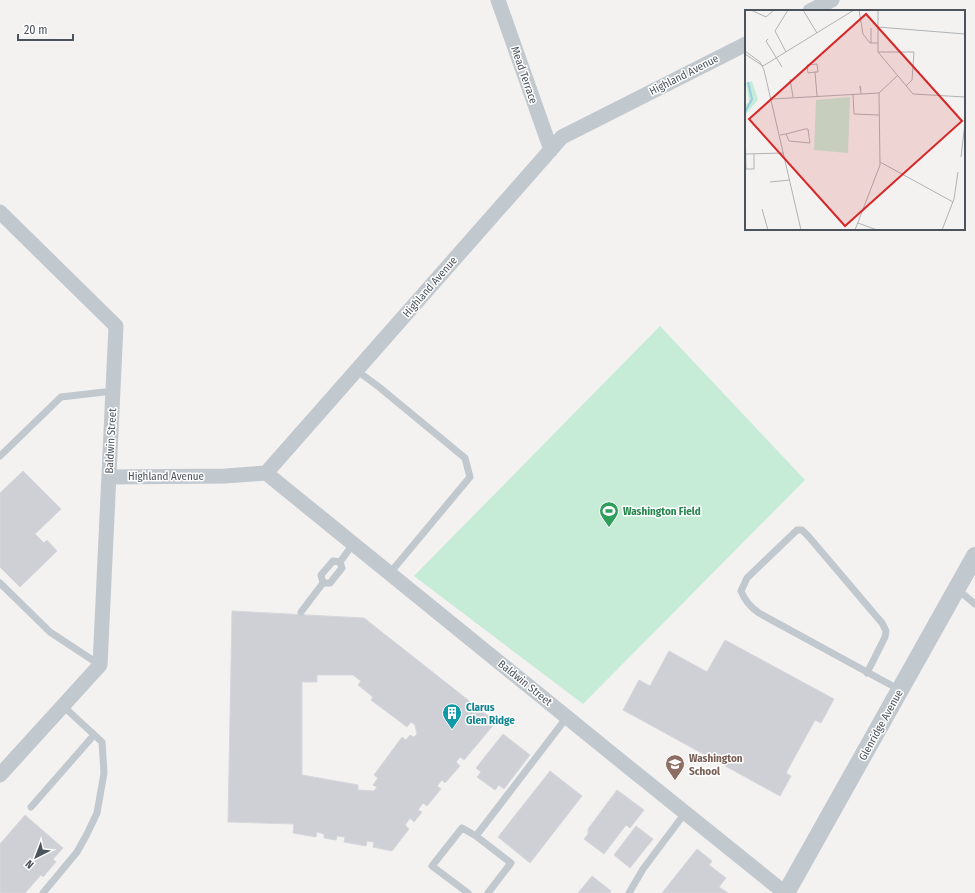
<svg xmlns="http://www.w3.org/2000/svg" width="975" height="893" font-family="'Fira Sans Condensed',sans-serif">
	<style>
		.green { fill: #c6ebd7 }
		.building { fill: #cfd0d5; stroke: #d6d7dc; fill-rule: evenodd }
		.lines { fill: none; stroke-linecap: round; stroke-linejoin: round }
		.service { stroke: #c1c8ce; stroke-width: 7 }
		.minor { stroke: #c1c8ce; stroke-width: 15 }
		.tertiary { stroke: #c1c8ce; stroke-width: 18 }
		.labels { text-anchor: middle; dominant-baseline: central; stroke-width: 3; stroke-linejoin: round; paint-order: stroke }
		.street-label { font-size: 11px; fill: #4b535c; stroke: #fff }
		.leisure-label { font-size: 11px; font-weight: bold; fill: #27864d; stroke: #fff; text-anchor: start }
		.culture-label { font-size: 11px; font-weight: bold; fill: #0d838f; stroke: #fff; text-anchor: start }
		.education-label { font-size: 11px; font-weight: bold; fill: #785e54; stroke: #fff; text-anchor: start }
		.inset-river { fill: none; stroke: #99cee2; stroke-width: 2 }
		.inset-road { fill: none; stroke: #b0b2b5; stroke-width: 1 }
		.view { fill: #d62828; fill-opacity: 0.15; stroke: #d62828; stroke-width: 2 }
		.inset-edge { fill: none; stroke: #4b535c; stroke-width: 2 }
	</style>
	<rect width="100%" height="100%" fill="#f3f2f1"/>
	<path class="green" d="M660,326L805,480L583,704L414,576Z"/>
	<path class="building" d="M23,471L61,509L35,534L44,543L47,540L57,551L20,587L0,567V493Z
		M232,611L364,618L496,722L464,760L460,757L456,762L460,766L445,783L442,780L437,786L441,789L427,806L423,803L418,810L422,812L414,822L410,818L405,825L409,829L392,851L373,847L374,842L367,841L366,846L344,842L345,837L337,836L336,840L324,838V834L317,832L316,837L293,833L294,824L228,822ZM317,675H353L361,681L358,685L373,697L371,700L407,727L411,722L415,725L417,734L414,737L410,735L406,740L402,737L374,775L378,778L373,785L377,787L374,791L358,790V785L302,775V682H317Z
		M725,640L834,699L821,723L815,720L786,773L791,776L780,796L623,710L639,680L650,686L669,651L707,672Z
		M503,734L530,755L504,789L499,785L495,790L477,777L481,772L476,768Z
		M550,771L582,796L530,863L498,837Z
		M617,790L644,810L630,828L626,825L604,854L584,839L588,834V829Z
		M25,815L63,848L53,859L56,862L43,877L41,875L25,893H0V844Z
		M636,826L653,839L630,868L614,855Z
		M697,849L712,861L709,865L726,878L719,887L728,893H662Z
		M592,876L611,891L610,893H578Z"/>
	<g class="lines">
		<path class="service" d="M356,370L379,387L465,458L470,477L390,573
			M0,456L61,397L113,391
			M333,561L340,562L342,568L330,583H323L321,575Z
			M340,562L353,544
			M0,583L50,632L100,665
			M957,589L975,604
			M301,612L323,583
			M867,673L885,637L886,631L882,623L809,537L802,530H797L747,578L741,591C745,601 750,607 759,613L900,690
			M31,807L94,735
			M476,836L567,717
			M43,893L77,852L87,834L97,813L104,773L102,742L63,706
			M468,893L432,866L462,828L476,836L511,863L488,893
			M629,893L643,869L685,813"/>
		<path class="minor" d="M498,0L551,150
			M810,11L832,0
			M0,212L116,326L100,665L0,775
			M266,473L627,766L785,893
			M109,477L225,476L266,473L562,137L746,44"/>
		<path class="tertiary" d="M786,893L975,556"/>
	</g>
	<defs>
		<g id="stadium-pin" transform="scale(1)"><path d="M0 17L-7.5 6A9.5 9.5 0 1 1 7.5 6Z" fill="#2e9e5b" stroke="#fff"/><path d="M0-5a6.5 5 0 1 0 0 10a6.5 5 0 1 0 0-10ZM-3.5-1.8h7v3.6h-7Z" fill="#fff"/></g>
		<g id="building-pin" transform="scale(1)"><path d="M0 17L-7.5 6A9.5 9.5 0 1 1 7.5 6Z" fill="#0f9aa8" stroke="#fff"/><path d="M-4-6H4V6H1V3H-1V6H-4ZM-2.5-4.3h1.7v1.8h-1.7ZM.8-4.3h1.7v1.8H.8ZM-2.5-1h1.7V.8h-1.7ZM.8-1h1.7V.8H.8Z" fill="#fff"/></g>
		<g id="school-pin" transform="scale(1)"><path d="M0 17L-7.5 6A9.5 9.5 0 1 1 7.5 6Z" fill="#8d6e63" stroke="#fff"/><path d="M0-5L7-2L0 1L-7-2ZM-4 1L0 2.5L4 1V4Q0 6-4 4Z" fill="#fff"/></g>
	</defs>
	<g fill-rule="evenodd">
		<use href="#stadium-pin" x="609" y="511"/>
		<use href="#building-pin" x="452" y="713"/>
		<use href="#school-pin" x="675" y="764"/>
	</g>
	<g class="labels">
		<g class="street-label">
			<text transform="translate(524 75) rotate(71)">Mead Terrace</text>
			<text transform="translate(684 75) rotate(-27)">Highland Avenue</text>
			<text transform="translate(430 287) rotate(-49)">Highland Avenue</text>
			<text transform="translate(111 441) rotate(-87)">Baldwin Street</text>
			<text x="166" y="476">Highland Avenue</text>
			<text transform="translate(525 683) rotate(39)">Baldwin Street</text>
			<text transform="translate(881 725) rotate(-61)">Glenridge Avenue</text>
		</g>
		<g class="leisure-label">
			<text x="623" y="511">Washington Field</text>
		</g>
		<g class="culture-label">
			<text x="466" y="707">Clarus<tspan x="466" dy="13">Glen Ridge</tspan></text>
		</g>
		<g class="education-label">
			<text x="689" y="758">Washington<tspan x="689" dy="13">School</tspan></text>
		</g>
	</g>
	<g transform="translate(745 10)">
		<rect width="220" height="220" fill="#f3f2f1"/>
		<path d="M7,71L13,90L0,105V95L4,92L1,73ZM105,87L103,143L69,140L71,90Z" fill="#c6ebd7"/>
		<path class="inset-river" d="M0,102L7,89L3,72"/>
		<path class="inset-road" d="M6,0L21,7L29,0M58,0L72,23M114,0L118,24L125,33H133M133,0V42L168,84L220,87M133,17L220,24M126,18V33M23,29L21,31L37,57M0,41L15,52L19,60L56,220M41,42L30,21L43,0M133,42H169L167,70L161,76M0,44L18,56M18,56L109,0M70,62H73L72,54L62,55L63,63L70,62L72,86M45,69L48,87M116,80L115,76L116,84M108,84L109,104L134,105M27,89L134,83M0,114L1,159H9V144M35,125L41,124L60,119H63L65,133L44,131L41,124M0,144L39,143M216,147L220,113M135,152L208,192M25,172L45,170M17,199L23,220M113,213L132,220M110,220L135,155L134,83L152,66M197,220L209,189L213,162"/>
		<path class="view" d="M121,4L217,111L100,216L4,109Z"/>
		<rect width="220" height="220" class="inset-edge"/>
	</g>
	<g transform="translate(36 857) rotate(222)" stroke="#ffffff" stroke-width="3" paint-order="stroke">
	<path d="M0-3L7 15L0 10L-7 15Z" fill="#4b535c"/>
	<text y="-6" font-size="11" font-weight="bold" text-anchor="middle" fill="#4b535c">N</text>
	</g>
	<path d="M18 34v6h55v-6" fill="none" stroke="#4b535c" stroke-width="2"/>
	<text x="24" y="34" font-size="12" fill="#4b535c" stroke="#ffffff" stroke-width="3" paint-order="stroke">20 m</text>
</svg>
